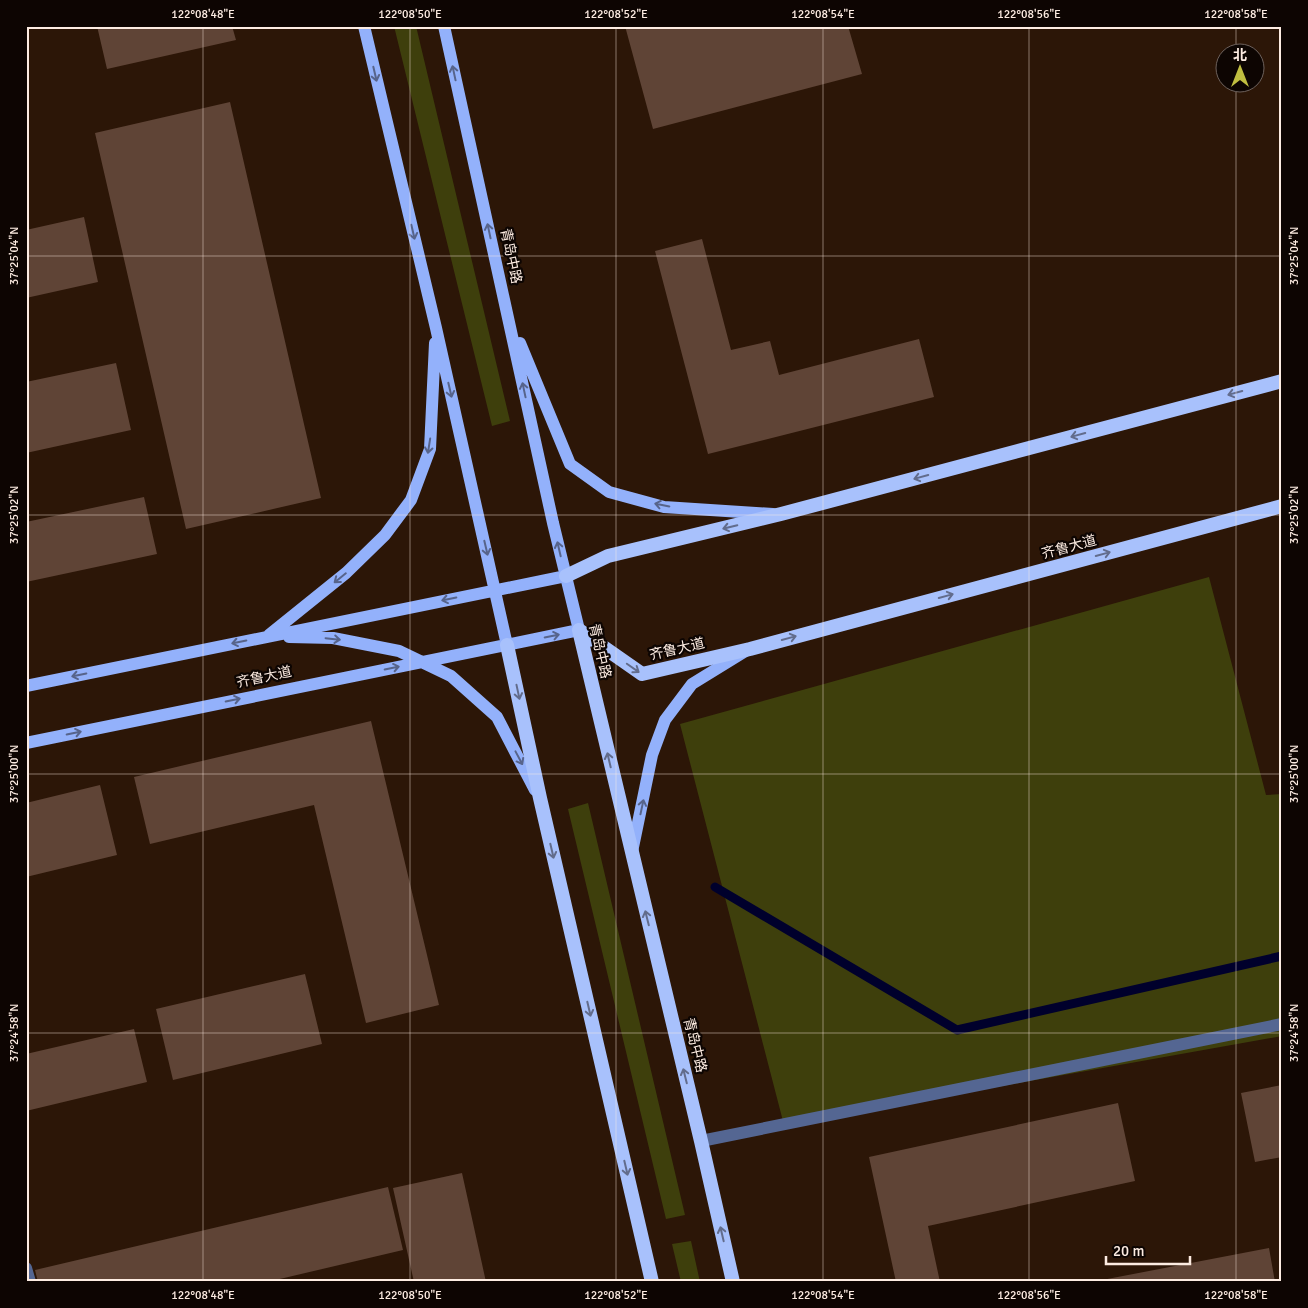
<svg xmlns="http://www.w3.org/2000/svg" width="1308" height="1308" font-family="Signika,'Noto Sans SC',sans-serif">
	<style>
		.green { fill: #3e3f0c }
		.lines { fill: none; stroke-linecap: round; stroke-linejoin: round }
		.stream { stroke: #00002c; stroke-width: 9 }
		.building { fill: #5f4436 }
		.minor { stroke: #546692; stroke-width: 12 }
		.primary { stroke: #93b1fb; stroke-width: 12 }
		.trunk { stroke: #a8c1fc; stroke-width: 14 }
		.oneway { stroke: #57648b }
		.oneway2 { stroke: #626c8c }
		.ticks { fill: none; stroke: #fdece2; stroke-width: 1; stroke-opacity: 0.45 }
		.labels { text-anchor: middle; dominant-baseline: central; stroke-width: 4.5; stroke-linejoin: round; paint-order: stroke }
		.street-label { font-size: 14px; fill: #fdece2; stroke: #0d0502 }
		.neatline { fill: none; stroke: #fdece2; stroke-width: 2 }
		.ticks-label { font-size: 12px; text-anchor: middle; fill: #fdece2 }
	</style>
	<rect width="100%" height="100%" fill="#2c1607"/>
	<path class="green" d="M394,26H416L510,421L492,426Z
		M1209,577L1266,795L1282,794V1036L784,1125L680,724Z
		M588,803L685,1215L666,1219L568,809Z
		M691,1241L700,1282H681L672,1244Z"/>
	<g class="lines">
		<path class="stream" d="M715,887L957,1030L1282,956"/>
	</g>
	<path class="building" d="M97,26H232L236,40L107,69Z
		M625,26H848L862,74L653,129Z
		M230,102L321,498L186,529L95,133Z
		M84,217L98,282L26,298V230Z
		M702,239L731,350L770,341L779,375L919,339L934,397L708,454L655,251Z
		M116,363L131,430L26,453V382Z
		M144,497L157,554L26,582V522Z
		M371,721L439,1005L366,1023L314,805L150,844L134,777Z
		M100,785L117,855L26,877V803Z
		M305,974L322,1044L173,1080L156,1009Z
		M134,1029L147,1082L26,1111V1054Z
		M1282,1085V1157L1255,1162L1241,1093Z
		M1118,1103L1135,1181L928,1226L940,1282H896L869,1157Z
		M462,1173L486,1282H414L393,1188Z
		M388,1187L403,1250L267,1282H38L35,1270Z
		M1269,1248L1275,1282H1102V1280Z"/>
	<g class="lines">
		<path class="minor" d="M701,1141L1282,1024
			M26,1268L30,1282"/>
		<path class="primary" d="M364,26L436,328L507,645
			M520,343L570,464L609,492L664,507L773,514
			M269,635L346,573L385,535L411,500L430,449L435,343
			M289,637L333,638L399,651L451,676L497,717L535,790
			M26,686L566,576
			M26,743L579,630L553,523L444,26
			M632,852L652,755L665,720L692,684L744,652"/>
		<path class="trunk" d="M566,576L608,556L781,514L1282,381
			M579,630L642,674L750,649L1282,506
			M579,630L701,1141L733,1282
			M507,645L540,798L652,1282"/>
	</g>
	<defs><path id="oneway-shaft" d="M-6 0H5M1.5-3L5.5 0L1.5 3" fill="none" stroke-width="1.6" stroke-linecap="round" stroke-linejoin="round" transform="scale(1.25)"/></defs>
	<g class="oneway">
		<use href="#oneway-shaft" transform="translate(454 73) rotate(-102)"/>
		<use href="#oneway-shaft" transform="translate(375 74) rotate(77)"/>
		<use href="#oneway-shaft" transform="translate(489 231) rotate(-102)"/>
		<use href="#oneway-shaft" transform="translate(413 232) rotate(77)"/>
		<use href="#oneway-shaft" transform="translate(450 390) rotate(77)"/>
		<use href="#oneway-shaft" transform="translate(524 390) rotate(-102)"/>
		<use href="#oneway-shaft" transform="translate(429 446) rotate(99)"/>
		<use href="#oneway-shaft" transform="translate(662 505) rotate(-169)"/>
		<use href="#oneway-shaft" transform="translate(486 548) rotate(77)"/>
		<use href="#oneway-shaft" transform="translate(559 549) rotate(-103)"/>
		<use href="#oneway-shaft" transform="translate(340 578) rotate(141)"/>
		<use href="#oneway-shaft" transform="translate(449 599) rotate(168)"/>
		<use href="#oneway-shaft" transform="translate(552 636) rotate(-11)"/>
		<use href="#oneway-shaft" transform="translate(333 639) rotate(6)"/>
		<use href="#oneway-shaft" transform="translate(239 642) rotate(168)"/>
		<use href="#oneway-shaft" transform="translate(392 668) rotate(-12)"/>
		<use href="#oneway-shaft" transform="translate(79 675) rotate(168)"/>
		<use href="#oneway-shaft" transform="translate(233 700) rotate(-12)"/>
		<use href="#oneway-shaft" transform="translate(74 733) rotate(-12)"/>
		<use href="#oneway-shaft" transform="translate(519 758) rotate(62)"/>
		<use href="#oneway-shaft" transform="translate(642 807) rotate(-78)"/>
	</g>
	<g class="oneway2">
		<use href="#oneway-shaft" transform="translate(1235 393) rotate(165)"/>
		<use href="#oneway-shaft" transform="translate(1078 435) rotate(165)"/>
		<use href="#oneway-shaft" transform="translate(921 477) rotate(165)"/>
		<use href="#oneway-shaft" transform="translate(730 527) rotate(167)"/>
		<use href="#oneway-shaft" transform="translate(1103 554) rotate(-15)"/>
		<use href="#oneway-shaft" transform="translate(946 596) rotate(-15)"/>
		<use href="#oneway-shaft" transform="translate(789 638) rotate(-15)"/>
		<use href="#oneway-shaft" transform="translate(633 668) rotate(35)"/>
		<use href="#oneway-shaft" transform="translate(518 692) rotate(78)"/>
		<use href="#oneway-shaft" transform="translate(609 760) rotate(-103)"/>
		<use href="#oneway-shaft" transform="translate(552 851) rotate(77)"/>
		<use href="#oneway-shaft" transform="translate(647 918) rotate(-104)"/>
		<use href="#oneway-shaft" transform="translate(589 1009) rotate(77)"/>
		<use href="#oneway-shaft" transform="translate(685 1076) rotate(-104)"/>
		<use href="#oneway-shaft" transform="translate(626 1168) rotate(77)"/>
		<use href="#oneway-shaft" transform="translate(722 1234) rotate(-103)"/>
	</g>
	<path class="ticks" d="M203,26V1282M410,26V1282M616,26V1282M823,26V1282M1029,26V1282M1236,26V52M1236,82V1282M26,256H1282M26,515H1282M26,774H1282M26,1033H1282"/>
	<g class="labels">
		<g class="street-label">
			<text transform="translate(511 256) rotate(78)">青岛中路</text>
			<text transform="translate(1069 547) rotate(-15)">齐鲁大道</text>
			<text transform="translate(677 649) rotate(-13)">齐鲁大道</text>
			<text transform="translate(600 651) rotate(77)">青岛中路</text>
			<text transform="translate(264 677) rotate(-12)">齐鲁大道</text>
			<text transform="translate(695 1045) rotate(76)">青岛中路</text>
		</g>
	</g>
	<rect width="1308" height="1308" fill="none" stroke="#0d0502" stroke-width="55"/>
	<g transform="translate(1240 68)"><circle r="24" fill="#0d0502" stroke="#6d615c"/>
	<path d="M0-4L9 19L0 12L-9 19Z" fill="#c0be40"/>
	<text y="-8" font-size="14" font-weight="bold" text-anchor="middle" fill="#fdece2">北</text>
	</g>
	<path d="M1106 1256v8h84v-8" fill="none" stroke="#fdece2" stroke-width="2.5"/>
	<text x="1113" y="1256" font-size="15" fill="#fdece2" stroke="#0d0502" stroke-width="4" paint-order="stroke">20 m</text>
	<rect x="28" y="28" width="1252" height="1252" class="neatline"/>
	<g class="ticks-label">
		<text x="203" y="18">122°08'48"E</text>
		<text x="410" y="18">122°08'50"E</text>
		<text x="616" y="18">122°08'52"E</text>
		<text x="823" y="18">122°08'54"E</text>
		<text x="1029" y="18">122°08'56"E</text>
		<text x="1236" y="18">122°08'58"E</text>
		<text transform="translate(14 256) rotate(-90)" y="4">37°25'04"N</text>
		<text transform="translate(1294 256) rotate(-90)" y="4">37°25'04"N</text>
		<text transform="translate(14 515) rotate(-90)" y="4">37°25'02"N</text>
		<text transform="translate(1294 515) rotate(-90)" y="4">37°25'02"N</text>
		<text transform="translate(14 774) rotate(-90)" y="4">37°25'00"N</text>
		<text transform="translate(1294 774) rotate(-90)" y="4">37°25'00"N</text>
		<text transform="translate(14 1033) rotate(-90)" y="4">37°24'58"N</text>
		<text transform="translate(1294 1033) rotate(-90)" y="4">37°24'58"N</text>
		<text x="203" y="1299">122°08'48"E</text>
		<text x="410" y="1299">122°08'50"E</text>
		<text x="616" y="1299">122°08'52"E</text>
		<text x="823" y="1299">122°08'54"E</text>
		<text x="1029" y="1299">122°08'56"E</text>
		<text x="1236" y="1299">122°08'58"E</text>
	</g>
</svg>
